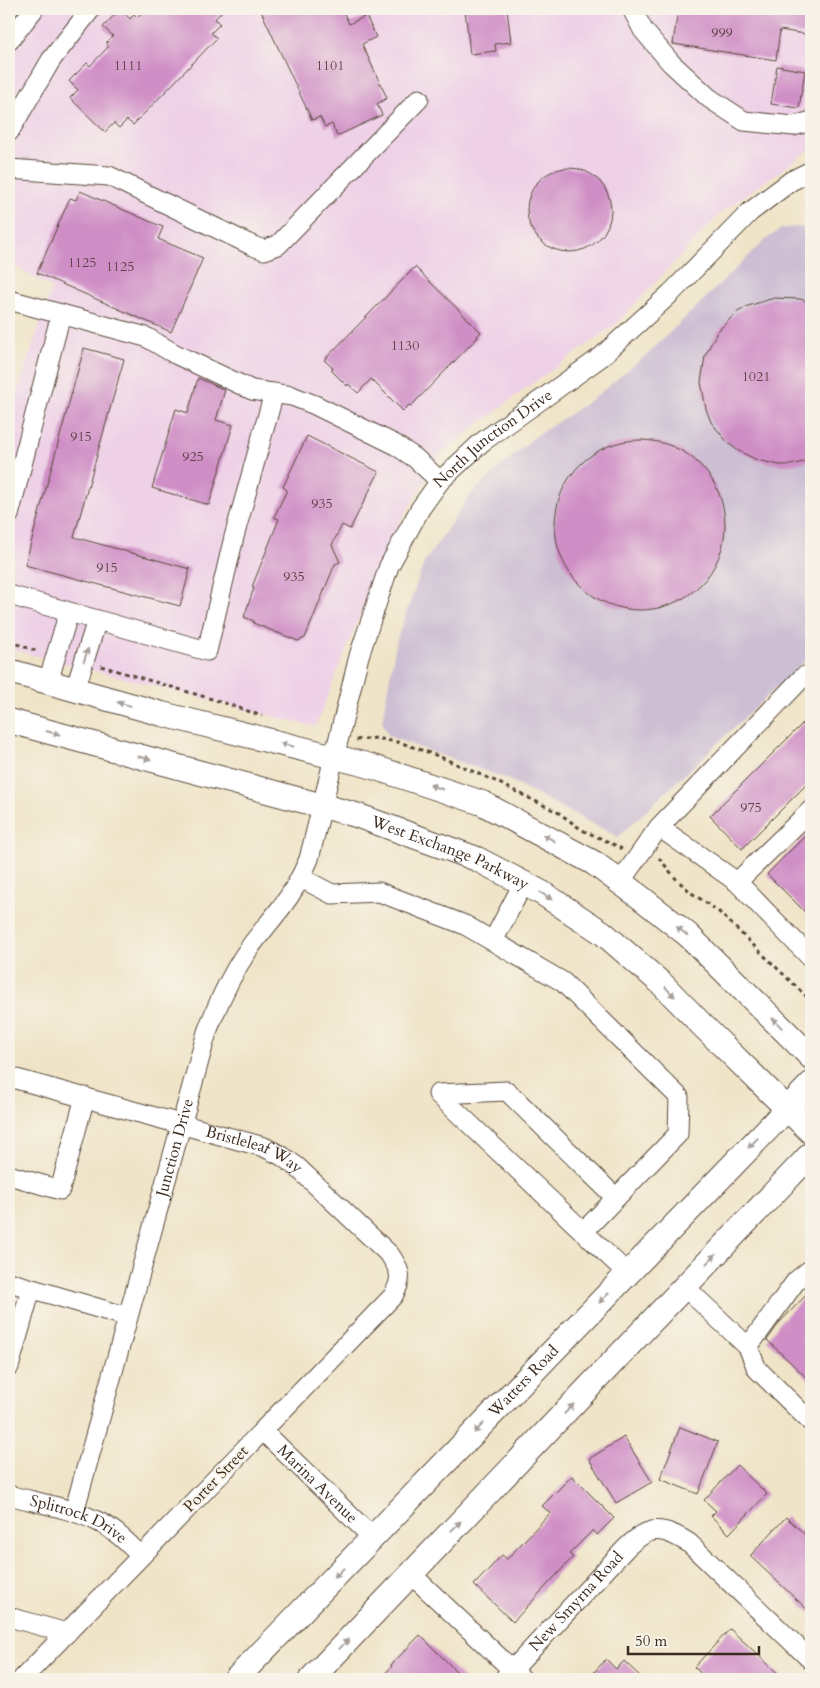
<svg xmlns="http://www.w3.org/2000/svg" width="820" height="1688" font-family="Cardo,serif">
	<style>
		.built { fill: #eed0e7 }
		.industrial { fill: #ccbed3 }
		.building { fill: #cf8ec6 }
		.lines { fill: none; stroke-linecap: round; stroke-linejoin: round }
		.minor-casing { stroke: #564638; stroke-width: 21 }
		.major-casing { stroke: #564638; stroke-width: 26 }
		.path { stroke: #564638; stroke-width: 3; stroke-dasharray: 4 4; stroke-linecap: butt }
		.minor { stroke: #fff; stroke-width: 19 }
		.major { stroke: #fff; stroke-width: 24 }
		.oneway { fill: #a79f9a }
		.labels { text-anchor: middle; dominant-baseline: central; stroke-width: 4; stroke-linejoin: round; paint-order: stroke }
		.number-label { font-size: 14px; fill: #604348 }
		.street-label { font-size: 16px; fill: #3b2a1e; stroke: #f7f3e8 }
	</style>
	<rect width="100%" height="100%" fill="#f7f3e8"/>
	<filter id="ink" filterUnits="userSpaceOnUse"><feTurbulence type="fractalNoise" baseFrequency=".02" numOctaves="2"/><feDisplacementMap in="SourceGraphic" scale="10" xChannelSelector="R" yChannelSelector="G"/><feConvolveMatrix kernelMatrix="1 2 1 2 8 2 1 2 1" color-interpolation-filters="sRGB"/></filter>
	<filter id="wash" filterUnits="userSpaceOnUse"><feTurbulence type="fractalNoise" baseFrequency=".0096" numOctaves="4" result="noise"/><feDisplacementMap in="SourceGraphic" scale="20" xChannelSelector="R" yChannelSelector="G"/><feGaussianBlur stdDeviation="1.12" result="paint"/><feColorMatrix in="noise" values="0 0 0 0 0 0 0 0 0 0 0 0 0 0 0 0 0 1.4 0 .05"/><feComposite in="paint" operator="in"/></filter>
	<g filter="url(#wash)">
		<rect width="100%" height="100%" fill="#f0e4c8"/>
		<path class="built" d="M9,9H811V149L722,212L614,326L526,388L441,453L402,519L370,590L315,727L9,649V417L52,288L9,263Z"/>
		<path class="industrial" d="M796,227L811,228V655L618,837L505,778L388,736L382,721L396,642L424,563L472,493L533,438L594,398L650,352L764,241L781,229Z"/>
		<g id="blocks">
			<path class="building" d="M120,9L130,19L134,14L137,17L146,9H224L215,19L220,24L211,33L217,38L166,91L133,125L127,120L119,128L114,123L105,132L70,98L78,90L69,81L87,63L90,66L109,46L106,43L113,36L103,27Z
				M260,9H342L349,24L366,16L376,37L362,44L387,98L377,104L382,115L337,136L332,124L325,127L320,117L312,120Z
				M465,9H507L511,42L495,44L496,51L470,54Z
				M678,9H811V35L780,30L776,60L673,44Z
				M777,66L805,71L799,108L771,104Z
				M527 210a42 42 0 1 1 84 0a42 42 0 1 1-84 0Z
				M80,191L163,227L158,239L203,258L171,332L37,273L70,198L76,200Z
				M415,267L481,332L477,336L478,337L411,406L409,405L403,411L371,379L358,393L348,384L347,386L331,370L333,368L324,360Z
				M774,298L800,299L811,302V460L791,465H780L757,460L737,450L728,443L711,422L706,409L701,382L705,356L717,332L736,313L748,306Z
				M84,348L124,359L74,537L190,569L180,606L25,565Z
				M198,378L225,390L216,420L233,425L209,505L152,488L176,409L188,413Z
				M307,436L379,472L350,529L342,525L332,545L340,562L335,564L305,638L298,641L253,623L254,621L244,617L254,588L252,587L279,519L274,517L287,490L283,487Z
				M555 525a85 85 0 1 1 170 0a85 85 0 1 1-170 0Z
				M811,715V780L742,849L710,816Z
				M811,830V918L767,874Z
				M811,1290V1382L767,1340L780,1322Z
				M680,1427L718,1442L698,1494L660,1479Z
				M624,1437L652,1482L616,1503L589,1459Z
				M737,1465L767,1494L729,1534L711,1516L716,1511L704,1500Z
				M572,1476L614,1518L597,1535L593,1530L569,1554L573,1557L513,1622L474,1585L502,1555L507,1559L550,1513L542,1506Z
				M786,1517L811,1540V1613L750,1556Z
				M730,1629L784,1679H707L694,1667Z
				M420,1635L464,1679H380L392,1666L391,1665Z
				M606,1659L616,1669L624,1661L643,1679H588Z"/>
		</g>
	</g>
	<g filter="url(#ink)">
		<use href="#blocks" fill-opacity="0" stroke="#564638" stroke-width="1"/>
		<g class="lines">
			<g class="minor-casing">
				<g id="minor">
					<path d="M632,9L643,30L671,63L709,98L744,121L794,126L811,121"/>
					<path d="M9,41L34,9"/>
					<path d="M9,132L51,60L91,9"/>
					<path d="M9,169L109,176L253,246L264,250L278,245L419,99"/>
					<path d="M9,300L146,337L175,354L252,390L292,396L315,405L394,444L415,458L440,481"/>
					<path d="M9,515L61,314"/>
					<path d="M9,595L207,651L234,537L274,393"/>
					<path d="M48,682L69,612"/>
					<path d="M75,690L97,620"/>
					<path d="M659,827L803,677L811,674"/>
					<path d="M301,878L332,894L379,892L465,925L563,982L679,1097L678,1134L616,1198"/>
					<path d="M620,882L659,827L737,882L811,958"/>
					<path d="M737,882L811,810"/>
					<path d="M493,941L523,884"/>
					<path id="s1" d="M9,1077L264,1147L282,1156L297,1167L390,1255C401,1271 403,1279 393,1296L22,1679"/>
					<path d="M9,1175L60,1190L85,1097"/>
					<path d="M583,1232L616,1198L507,1091L438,1094L628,1274"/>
					<path d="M811,1269L796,1281L748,1347L757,1369L811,1422"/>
					<path d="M9,1282L128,1317"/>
					<path d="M685,1287L748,1347"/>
					<path d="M9,1367L31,1289"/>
					<path id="s2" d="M263,1431L373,1538"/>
					<path id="s3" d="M9,1495C38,1503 71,1508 99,1522C115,1530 128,1543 141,1556"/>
					<path id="s4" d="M74,1512L207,1032C218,1003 230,976 248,950C259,934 272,920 283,905C294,891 302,875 309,859L359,656L389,566L420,509L440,481L482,442L601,357L671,293L750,212L791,181L811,171"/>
					<path d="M411,1574L522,1679"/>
					<path d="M9,1617L67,1633"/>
					<path id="s5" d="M504,1679L626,1548C650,1525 661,1526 689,1543L811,1660"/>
				</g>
			</g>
			<g class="major-casing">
				<g id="major">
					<path d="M9,671L162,714L367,765L482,803L594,863L640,897L688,935L811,1057"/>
					<path id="s6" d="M9,721L356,815L477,859L542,893L603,933L662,984L703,1026L811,1132"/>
					<path id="s7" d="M236,1679L811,1084"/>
					<path d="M311,1679L811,1154"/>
				</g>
			</g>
			<path class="path" d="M9,641L39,652
				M101,666L222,702L262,716
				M356,740L376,738L402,743L438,756L493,780L559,813L582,830L609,842L622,849
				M659,858L677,880L693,894L718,911L811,1001"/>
			<use href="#minor" class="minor"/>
			<use href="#major" class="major"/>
		</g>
		<defs><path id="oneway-solid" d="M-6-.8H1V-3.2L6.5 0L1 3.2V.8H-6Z" transform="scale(1.25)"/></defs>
		<g class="oneway">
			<use href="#oneway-solid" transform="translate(86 655) rotate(-72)"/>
			<use href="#oneway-solid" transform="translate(124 704) rotate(-164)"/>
			<use href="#oneway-solid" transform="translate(53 733) rotate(15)"/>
			<use href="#oneway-solid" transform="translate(287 745) rotate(-166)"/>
			<use href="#oneway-solid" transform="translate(144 758) rotate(15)"/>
			<use href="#oneway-solid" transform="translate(436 787) rotate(-161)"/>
			<use href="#oneway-solid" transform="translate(549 838) rotate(-151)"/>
			<use href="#oneway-solid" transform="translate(546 896) rotate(32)"/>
			<use href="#oneway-solid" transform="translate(682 931) rotate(-141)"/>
			<use href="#oneway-solid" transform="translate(670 992) rotate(46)"/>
			<use href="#oneway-solid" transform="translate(777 1023) rotate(-135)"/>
			<use href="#oneway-solid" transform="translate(753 1143) rotate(134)"/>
			<use href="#oneway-solid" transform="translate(711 1259) rotate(-46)"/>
			<use href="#oneway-solid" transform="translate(604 1298) rotate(134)"/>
			<use href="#oneway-solid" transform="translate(569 1409) rotate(-46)"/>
			<use href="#oneway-solid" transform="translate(479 1428) rotate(134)"/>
			<use href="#oneway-solid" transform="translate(456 1526) rotate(-46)"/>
			<use href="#oneway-solid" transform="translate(339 1573) rotate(134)"/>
			<use href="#oneway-solid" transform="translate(344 1644) rotate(-46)"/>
		</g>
	</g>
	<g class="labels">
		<g class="number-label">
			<text x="722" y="32">999</text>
			<text x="128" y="65">1111</text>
			<text x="330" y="65">1101</text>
			<text x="82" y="262">1125</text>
			<text x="120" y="266">1125</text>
			<text x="405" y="345">1130</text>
			<text x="756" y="376">1021</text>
			<text x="81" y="436">915</text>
			<text x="193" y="456">925</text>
			<text x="322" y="503">935</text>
			<text x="107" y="567">915</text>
			<text x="294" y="576">935</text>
			<text x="751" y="807">975</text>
		</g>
		<g class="street-label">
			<text stroke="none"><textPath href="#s4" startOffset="1171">North Junction Drive</textPath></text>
			<text stroke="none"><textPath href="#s6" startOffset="461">West Exchange Parkway</textPath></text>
			<text stroke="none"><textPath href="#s4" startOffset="378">Junction Drive</textPath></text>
			<text stroke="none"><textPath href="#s1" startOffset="256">Bristleleaf Way</textPath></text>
			<text stroke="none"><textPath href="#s7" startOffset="414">Watters Road</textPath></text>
			<text transform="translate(216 1479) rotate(-46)">Porter Street</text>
			<text stroke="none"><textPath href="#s2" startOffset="76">Marina Avenue</textPath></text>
			<text stroke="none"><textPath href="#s3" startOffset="74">Splitrock Drive</textPath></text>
			<text stroke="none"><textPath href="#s5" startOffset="106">New Smyrna Road</textPath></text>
		</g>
	</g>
	<rect width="820" height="1688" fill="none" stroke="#f7f3e8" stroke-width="30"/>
	<path d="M628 1646v8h131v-8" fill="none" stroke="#3b2a1e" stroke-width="2.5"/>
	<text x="635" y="1646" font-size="15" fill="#3b2a1e" stroke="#f7f3e8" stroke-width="4" paint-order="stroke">50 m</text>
</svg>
